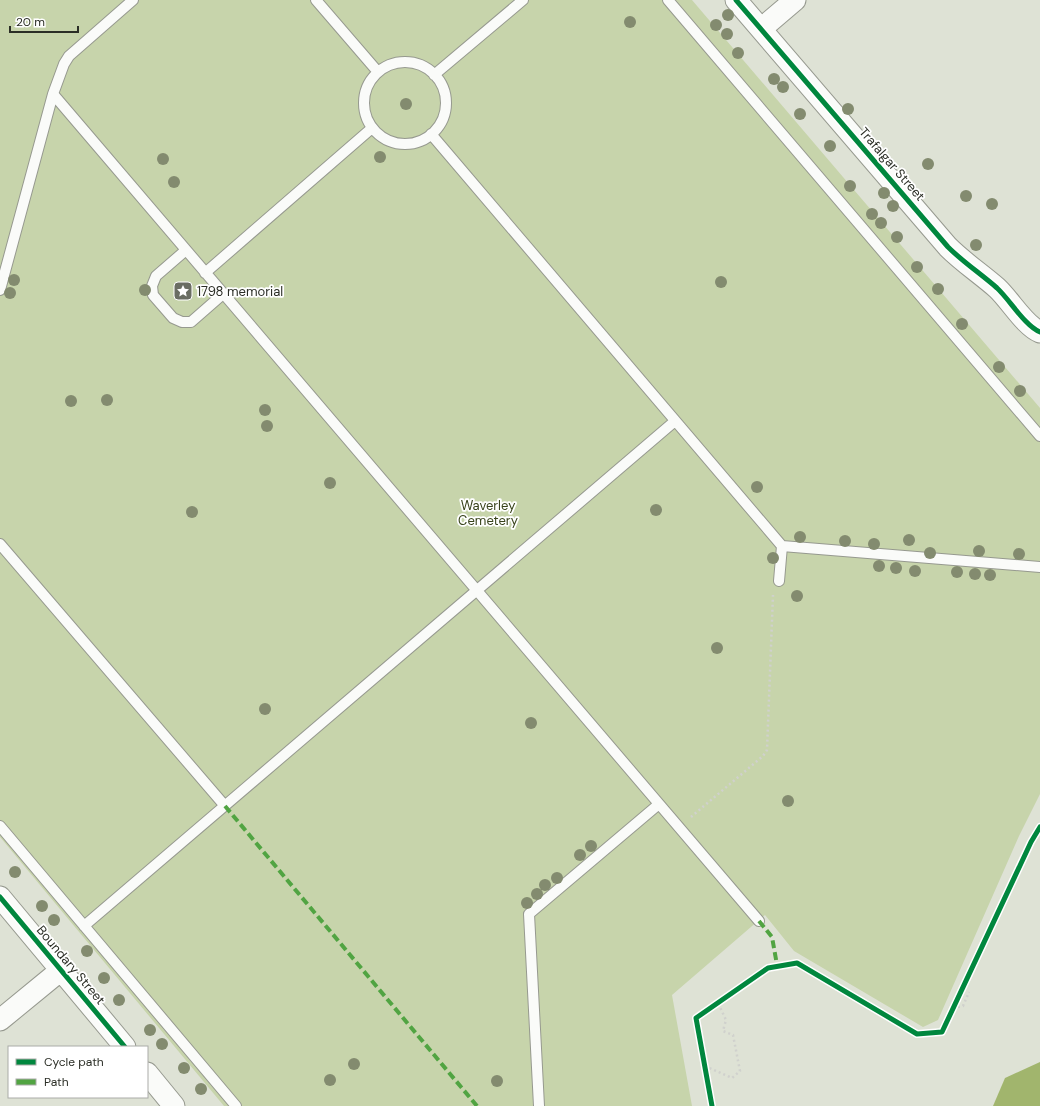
<svg xmlns="http://www.w3.org/2000/svg" width="1040" height="1106" font-family="'DM Sans',sans-serif">
	<style>
		.green { fill: #c7d4ab }
		.water { fill: #a1b56d }
		.lines { fill: none; stroke-linecap: round; stroke-linejoin: round }
		.service-casing { stroke: #96998f; stroke-width: 12 }
		.minor-casing { stroke: #96998f; stroke-width: 23 }
		.path { stroke: #d0d1cd; stroke-width: 2.5; stroke-dasharray: 2 3; stroke-linecap: butt }
		.service { stroke: #fafbf9; stroke-width: 10 }
		.minor { stroke: #fafbf9; stroke-width: 21 }
		.quiet { stroke: #51a442; stroke-width: 4; stroke-dasharray: 8 4; stroke-linecap: butt }
		.cycleway-casing { stroke: #fff; stroke-width: 8 }
		.cycleway { stroke: #00873e; stroke-width: 5 }
		.tree { fill: #838b6f }
		.labels { text-anchor: middle; dominant-baseline: central; stroke-width: 3.5; stroke-linejoin: round; paint-order: stroke }
		.street-label { font-size: 13px; fill: #2b2e26; stroke: #fff }
		.poi-label { font-size: 13px; fill: #2b2e26; stroke: #fff; text-anchor: start }
		.park-label { font-size: 13px; fill: #38431b; stroke: #fff }
	</style>
	<rect width="100%" height="100%" fill="#dee2d5"/>
	<path class="green" d="M0,0H692L1040,408V794L1019,836L938,1020L923,1027L794,951L765,915L672,995L692,1106H224L0,837Z"/>
	<path class="water" d="M1040,1062V1106H993L1005,1078Z"/>
	<g class="lines">
		<g class="service-casing">
			<path id="service" d="M316,0L378,72
				M668,0L1040,436
				M364 103a41 41 0 1 1 82 0a41 41 0 1 1-82 0Z
				M434,75L523,0
				M53,94L759,921
				M431,134L782,546L1040,567
				M186,250L156,276L152,286L153,295L173,318L182,322H191L223,294
				M205,273L372,128
				M0,290L53,94L64,64L69,56L133,0
				M0,544L225,806
				M779,581L782,546
				M0,826L236,1106
				M84,926L675,421
				M539,1106L529,914L659,804"/>
		</g>
		<g class="minor-casing">
			<path id="minor" d="M736,0L948,247C963,262 981,274 997,288C1010,300 1025,326 1040,332
				M761,29L795,0
				M0,897L125,1047
				M0,1020L61,970
				M147,1073L174,1106"/>
		</g>
		<path class="path" d="M691,817L763,756L767,750L773,595
			M953,1008L963,1006L969,992
			M705,1066L732,1078L740,1071L733,1035L723,1031L726,1020L718,1003
			M712,1106L696,1018L768,968L797,963L917,1034L942,1032L1031,842L1040,827"/>
		<use href="#service" class="service"/>
		<use href="#minor" class="minor"/>
		<path class="quiet" d="M225,806L477,1106
			M759,921L772,937L777,965"/>
		<g class="cycleway-casing">
			<path id="cycleway" d="M736,0L948,247C963,262 981,274 997,288C1010,300 1025,326 1040,332
				M0,897L125,1047
				M712,1106L696,1018L768,968L797,963L917,1034L942,1032L1031,842L1040,827"/>
		</g>
		<use href="#cycleway" class="cycleway"/>
	</g>
	<g class="tree">
		<circle cx="728" cy="15" r="6"/>
		<circle cx="630" cy="22" r="6"/>
		<circle cx="716" cy="25" r="6"/>
		<circle cx="727" cy="34" r="6"/>
		<circle cx="738" cy="53" r="6"/>
		<circle cx="774" cy="79" r="6"/>
		<circle cx="783" cy="87" r="6"/>
		<circle cx="406" cy="104" r="6"/>
		<circle cx="848" cy="109" r="6"/>
		<circle cx="800" cy="114" r="6"/>
		<circle cx="830" cy="146" r="6"/>
		<circle cx="380" cy="157" r="6"/>
		<circle cx="163" cy="159" r="6"/>
		<circle cx="928" cy="164" r="6"/>
		<circle cx="174" cy="182" r="6"/>
		<circle cx="850" cy="186" r="6"/>
		<circle cx="884" cy="193" r="6"/>
		<circle cx="966" cy="196" r="6"/>
		<circle cx="992" cy="204" r="6"/>
		<circle cx="893" cy="206" r="6"/>
		<circle cx="872" cy="214" r="6"/>
		<circle cx="881" cy="223" r="6"/>
		<circle cx="897" cy="237" r="6"/>
		<circle cx="976" cy="245" r="6"/>
		<circle cx="917" cy="267" r="6"/>
		<circle cx="14" cy="280" r="6"/>
		<circle cx="721" cy="282" r="6"/>
		<circle cx="938" cy="289" r="6"/>
		<circle cx="145" cy="290" r="6"/>
		<circle cx="10" cy="293" r="6"/>
		<circle cx="962" cy="324" r="6"/>
		<circle cx="999" cy="367" r="6"/>
		<circle cx="1020" cy="391" r="6"/>
		<circle cx="107" cy="400" r="6"/>
		<circle cx="71" cy="401" r="6"/>
		<circle cx="265" cy="410" r="6"/>
		<circle cx="267" cy="426" r="6"/>
		<circle cx="330" cy="483" r="6"/>
		<circle cx="757" cy="487" r="6"/>
		<circle cx="656" cy="510" r="6"/>
		<circle cx="192" cy="512" r="6"/>
		<circle cx="800" cy="537" r="6"/>
		<circle cx="909" cy="540" r="6"/>
		<circle cx="845" cy="541" r="6"/>
		<circle cx="874" cy="544" r="6"/>
		<circle cx="979" cy="551" r="6"/>
		<circle cx="930" cy="553" r="6"/>
		<circle cx="1019" cy="554" r="6"/>
		<circle cx="773" cy="558" r="6"/>
		<circle cx="879" cy="566" r="6"/>
		<circle cx="896" cy="568" r="6"/>
		<circle cx="915" cy="571" r="6"/>
		<circle cx="957" cy="572" r="6"/>
		<circle cx="975" cy="574" r="6"/>
		<circle cx="990" cy="575" r="6"/>
		<circle cx="797" cy="596" r="6"/>
		<circle cx="717" cy="648" r="6"/>
		<circle cx="265" cy="709" r="6"/>
		<circle cx="531" cy="723" r="6"/>
		<circle cx="788" cy="801" r="6"/>
		<circle cx="591" cy="846" r="6"/>
		<circle cx="580" cy="855" r="6"/>
		<circle cx="15" cy="872" r="6"/>
		<circle cx="557" cy="878" r="6"/>
		<circle cx="545" cy="885" r="6"/>
		<circle cx="537" cy="894" r="6"/>
		<circle cx="527" cy="903" r="6"/>
		<circle cx="42" cy="906" r="6"/>
		<circle cx="54" cy="920" r="6"/>
		<circle cx="87" cy="951" r="6"/>
		<circle cx="104" cy="978" r="6"/>
		<circle cx="119" cy="1000" r="6"/>
		<circle cx="150" cy="1030" r="6"/>
		<circle cx="162" cy="1044" r="6"/>
		<circle cx="354" cy="1064" r="6"/>
		<circle cx="184" cy="1068" r="6"/>
		<circle cx="330" cy="1080" r="6"/>
		<circle cx="497" cy="1081" r="6"/>
		<circle cx="201" cy="1089" r="6"/>
	</g>
	<defs>
		<g id="sight-square" transform="scale(1)"><rect x="-9" y="-9" width="18" height="18" rx="4" fill="#6a6d63" stroke="#fff"/><path d="M0-6L1.8-2.2L6-1.7L2.9 1.2L3.7 5.4L0 3.3L-3.7 5.4L-2.9 1.2L-6-1.7L-1.8-2.2Z" fill="#fff"/></g>
	</defs>
	<g fill-rule="evenodd">
		<use href="#sight-square" x="183" y="291"/>
	</g>
	<g class="labels">
		<g class="street-label">
			<text transform="translate(892 164) rotate(49)">Trafalgar Street</text>
			<text transform="translate(71 965) rotate(50)">Boundary Street</text>
		</g>
		<g class="poi-label">
			<text x="197" y="291">1798 memorial</text>
		</g>
		<g class="park-label">
			<text x="488" y="505">Waverley<tspan x="488" dy="15">Cemetery</tspan></text>
		</g>
	</g>
	<rect x="8" y="1046" width="140" height="52" fill="#ffffff" stroke="#aaaba8"/>
	<rect x="16" y="1059" width="20" height="6" fill="#00873e" stroke="#aaaba8"/>
	<text x="44" y="1066" font-size="12" fill="#2b2e26">Cycle path</text>
	<rect x="16" y="1079" width="20" height="6" fill="#51a442" stroke="#aaaba8"/>
	<text x="44" y="1086" font-size="12" fill="#2b2e26">Path</text>
	<path d="M10 26v6h68v-6" fill="none" stroke="#2b2e26" stroke-width="2"/>
	<text x="16" y="26" font-size="12" fill="#2b2e26" stroke="#ffffff" stroke-width="3" paint-order="stroke">20 m</text>
</svg>
